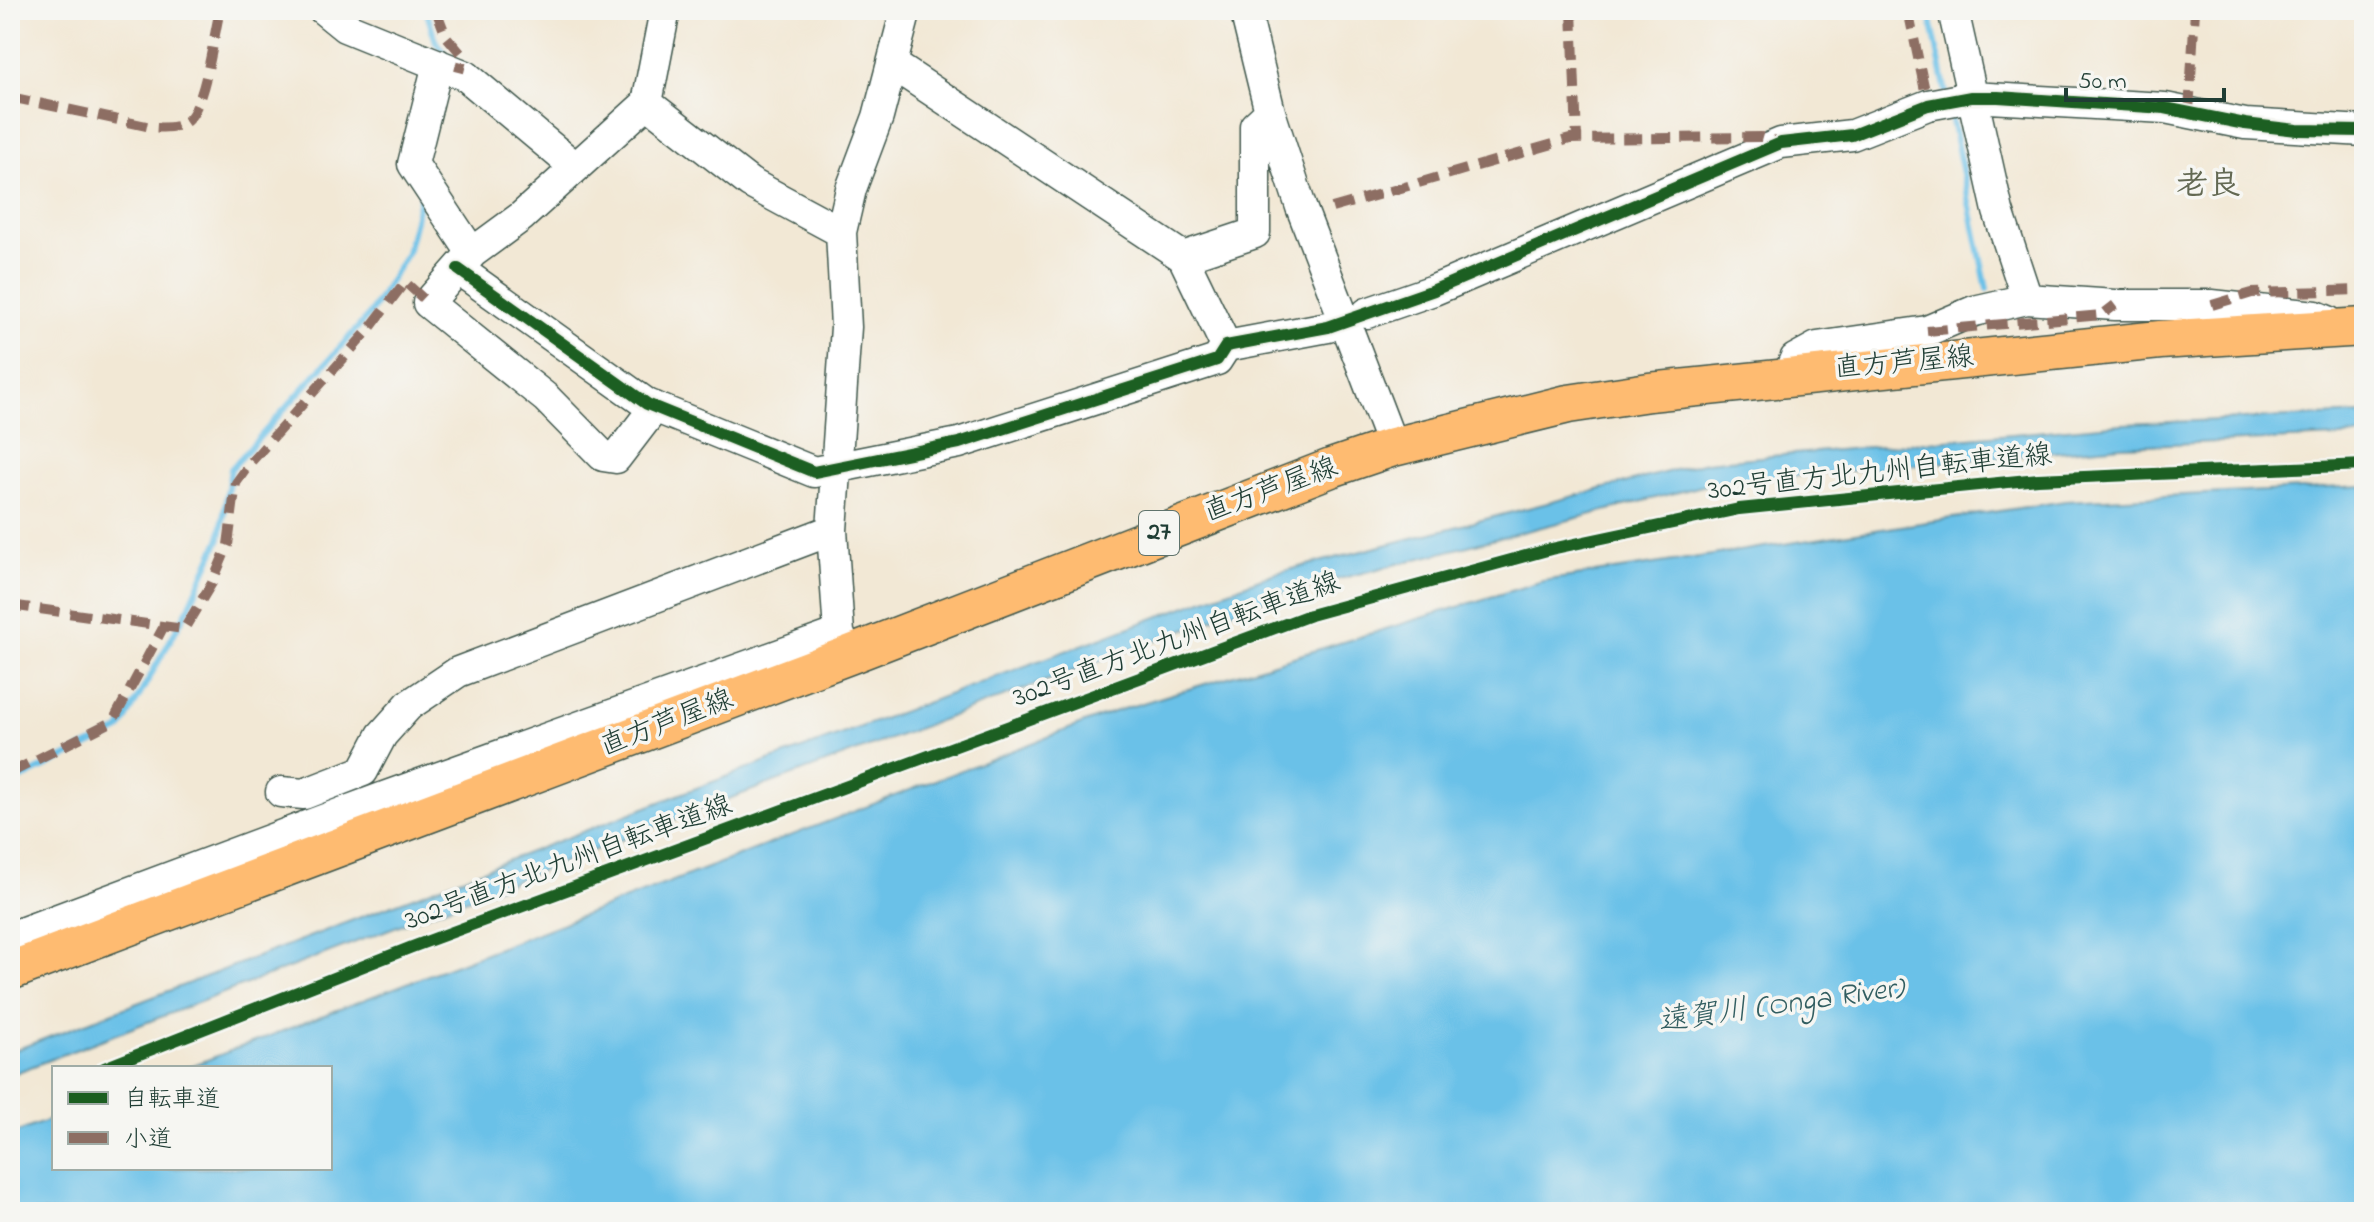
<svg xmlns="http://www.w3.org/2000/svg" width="2374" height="1222" font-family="'Indie Flower','Klee One',sans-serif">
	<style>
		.water { fill: #6bc1e8; stroke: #457f8e; stroke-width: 2 }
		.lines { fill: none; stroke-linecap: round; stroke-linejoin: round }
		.stream { stroke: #6bc1e8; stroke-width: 6 }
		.minor-casing { stroke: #3f574c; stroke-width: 33 }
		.major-casing { stroke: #3f574c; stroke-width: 41 }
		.minor { stroke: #fff; stroke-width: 30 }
		.major { stroke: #febb71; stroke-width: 38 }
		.quiet { stroke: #8d6e63; stroke-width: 10; stroke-dasharray: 20 10; stroke-linecap: butt }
		.cycleway-casing { stroke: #f6f6f2; stroke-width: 17 }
		.cycleway { stroke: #1b5e20; stroke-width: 12 }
		.labels { text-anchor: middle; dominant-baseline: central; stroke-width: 7; stroke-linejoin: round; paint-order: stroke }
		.shield { fill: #f6f6f2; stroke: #60746d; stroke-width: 2 }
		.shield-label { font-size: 26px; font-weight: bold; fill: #1f3d34 }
		.street-label { font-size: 28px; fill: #1f3d34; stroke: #f6f6f2 }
		.water-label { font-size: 30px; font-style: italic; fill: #325e61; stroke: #f6f6f2 }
		.quarter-label { font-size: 32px; font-weight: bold; fill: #636953; stroke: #f6f6f2 }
	</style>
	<rect width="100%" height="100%" fill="#f6f6f2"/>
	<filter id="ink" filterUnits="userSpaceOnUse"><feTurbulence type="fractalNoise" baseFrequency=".0125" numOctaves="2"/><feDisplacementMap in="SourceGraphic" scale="16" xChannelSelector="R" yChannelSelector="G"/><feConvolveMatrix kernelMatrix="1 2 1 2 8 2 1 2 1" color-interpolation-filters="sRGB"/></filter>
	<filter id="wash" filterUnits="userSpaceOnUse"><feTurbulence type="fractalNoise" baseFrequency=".006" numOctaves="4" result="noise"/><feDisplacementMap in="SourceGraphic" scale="32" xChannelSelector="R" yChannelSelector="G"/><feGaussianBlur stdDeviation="1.8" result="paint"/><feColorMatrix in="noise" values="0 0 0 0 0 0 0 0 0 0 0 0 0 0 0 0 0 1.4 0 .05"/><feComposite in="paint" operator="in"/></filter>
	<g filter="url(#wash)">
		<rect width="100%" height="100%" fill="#f2e8d5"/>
		<path class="water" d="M2364,414V436L2121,446L1710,484L1280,594L699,810L10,1075V1052L691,790L1273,574L1706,462L2122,424Z
			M2364,486V1212H10V1135L54,1118V1168H330V1068H186L1113,712L1543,581L2065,501Z"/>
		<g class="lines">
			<path class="stream" d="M426,10L436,42L444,53
				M1929,10L1946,93
				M1950,111L1987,289
				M10,784L120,730L189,607L220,538L231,469L369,315L407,253L421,195"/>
		</g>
	</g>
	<g filter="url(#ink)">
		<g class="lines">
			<g class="minor-casing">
				<path id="minor" d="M324,10L345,27L466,76L575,167
					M665,10L647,103L750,183L841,232
					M1245,10L1270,112L1301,207L1393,447
					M1953,10L1998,211L2027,299L2115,305H2212L2316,316L2328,321
					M438,64L413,164L472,253
					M892,64L1183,257L1226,346
					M647,103L521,217L472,253L428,303L546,398L603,456L616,458L655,407
					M1183,257L1255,233V126L1270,112
					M458,269L647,404L814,472L959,443L1217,360L1226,346L1328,327
					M1367,313L1434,290L1781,143L1852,135L1928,105L1971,97L2165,108L2245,124L2364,131
					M1788,375L1795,359L1817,347L1927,331L1974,311L2027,299
					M846,650L839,633L832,530L846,327L841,232L851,189L878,117L906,10
					M281,792L304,794L363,771L382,735L409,705L458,672L832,530
					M10,937L384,797L839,633"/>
			</g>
			<g class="major-casing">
				<path id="major" d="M10,971L849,655L1331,468L1393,447L1568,404L1649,392L2160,340L2364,327"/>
			</g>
			<use href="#minor" class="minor"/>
			<use href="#major" class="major"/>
			<path class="quiet" d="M436,10L446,36L463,56L459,72
				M1572,10L1577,139
				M1908,10L1928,105
				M10,97L151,127C163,128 178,129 188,120C205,105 214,34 220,10
				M2189,112L2195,10
				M1332,208L1570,139L1761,137L1781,143
				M2212,305L2252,293L2364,290
				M1927,331L2102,315L2115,305
				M10,605L184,629L212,583L228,545L236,483L251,462L367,332L405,282L428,303
				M10,773L113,721L164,626"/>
			<g class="cycleway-casing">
				<path id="cycleway" d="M458,269L647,404L814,472L959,443L1217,360L1226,346L1328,327L1434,290L1781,143L1852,135L1928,105L1971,97H1998L2165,108L2245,124L2297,130L2364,131
					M104,1068L412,947L1310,615L1551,549L1739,509L2038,479L2364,465"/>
			</g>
			<use href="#cycleway" class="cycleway"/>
		</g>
	</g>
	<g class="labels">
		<rect class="shield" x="1139" y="511" width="40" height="44" rx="6"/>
		<g class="shield-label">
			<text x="1159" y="533">27</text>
		</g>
		<g class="street-label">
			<text transform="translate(1904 364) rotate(-5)">直方芦屋線</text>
			<text transform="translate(1880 474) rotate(-6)">302号直方北九州自転車道線</text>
			<text transform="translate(1271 491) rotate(-20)">直方芦屋線</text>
			<text transform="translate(1177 641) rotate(-20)">302号直方北九州自転車道線</text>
			<text transform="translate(667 724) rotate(-21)">直方芦屋線</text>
			<text transform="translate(569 864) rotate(-20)">302号直方北九州自転車道線</text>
		</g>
		<g class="water-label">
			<text transform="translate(1781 1006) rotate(-8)">遠賀川 (Onga River)</text>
		</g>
		<g class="quarter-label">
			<text x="2208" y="186">老良</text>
		</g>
	</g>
	<rect width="2374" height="1222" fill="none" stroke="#f6f6f2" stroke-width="40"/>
	<rect x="52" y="1066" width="280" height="104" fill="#f6f6f2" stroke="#a0aca6" stroke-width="2"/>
	<rect x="68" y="1092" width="40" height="12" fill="#1b5e20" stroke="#a0aca6" stroke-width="2"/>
	<text x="124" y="1106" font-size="24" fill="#1f3d34">自転車道</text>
	<rect x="68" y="1132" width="40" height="12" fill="#8d6e63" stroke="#a0aca6" stroke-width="2"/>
	<text x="124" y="1146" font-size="24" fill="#1f3d34">小道</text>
	<path d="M2066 88v12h158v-12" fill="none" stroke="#1f3d34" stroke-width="4"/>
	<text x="2078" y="88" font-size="24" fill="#1f3d34" stroke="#f6f6f2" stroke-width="6" paint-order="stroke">50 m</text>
</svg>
